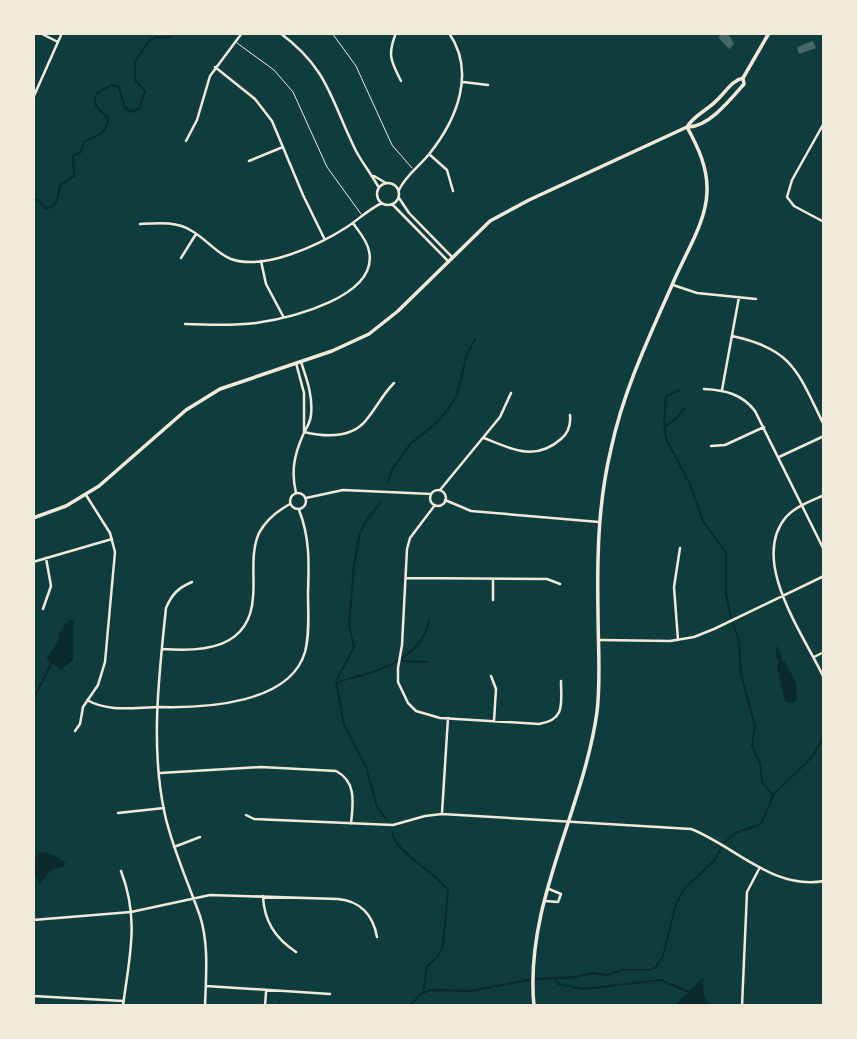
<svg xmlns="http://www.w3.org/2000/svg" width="857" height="1039" font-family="'DM Sans',sans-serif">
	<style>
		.water { fill: #0a2a2b }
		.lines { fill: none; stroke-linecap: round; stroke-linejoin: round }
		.stream { stroke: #0a2a2b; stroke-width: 2 }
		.building { fill: #486865 }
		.service { stroke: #f1e9da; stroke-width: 1 }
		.minor { stroke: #f1e9da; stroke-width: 2.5 }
		.tertiary { stroke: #f1e9da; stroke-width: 3.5 }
		.secondary { stroke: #f1e9da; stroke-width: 3.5 }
	</style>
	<rect width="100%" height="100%" fill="#0f3d3e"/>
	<path class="water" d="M69,620H74L73,660L61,670L46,659L58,642L59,633Z
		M776,645L782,656L781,660L785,662L796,683L797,699L793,703H787L784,699L777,665L779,661L776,657Z
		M39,852L52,854L66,863L63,867L52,869L40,884C32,876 32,861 39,852Z
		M703,978C704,995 701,1002 719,1006H674Z"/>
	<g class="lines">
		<path class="stream" d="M33,200H38L45,208C58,209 58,195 60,185L74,176L73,156L81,152L84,142C95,135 107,136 108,118C101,110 90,106 97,93L112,85L119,87L125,108L130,112L139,109L145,91L135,80V62L149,41L156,37L169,38L173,33
			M680,390L666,396L664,423L666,439L689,482L703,521L726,553V594L731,618
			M664,427L675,420L685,408
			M388,482L392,470L410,444L433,426L447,411L457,395L467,354L475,339
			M381,502L366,521L360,533L354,565L349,625L354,647L336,681L344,725L366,767L377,807L387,820
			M733,624L739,641L741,675L755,726L752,746L760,763L762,782L772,794V798
			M398,661L428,662
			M338,683C348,677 359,677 370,673C394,665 425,649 429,620
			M33,700L52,662
			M392,832C397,855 435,870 448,891L443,945L438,956L427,967L423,992
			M725,842L735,833L761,824L774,794L813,756L824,735
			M555,979L558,984L583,989L660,980L687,991
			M279,1001L280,1006
			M409,1006L422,993L431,990L470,991L534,979L575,977L592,973L607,975L622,970H651L656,967L663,956L676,904L684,889L714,861L721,848"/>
	</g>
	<path class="building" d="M723,33L729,35L734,44L729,49L718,37Z
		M813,41L816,48L799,54L797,47Z"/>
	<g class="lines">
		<path class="service" d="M332,33L356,66L392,145L412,168
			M237,43L274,70L293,92L327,167L361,214"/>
		<path class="minor" d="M40,33L58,42
			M280,33C329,69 331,101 356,151C363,164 372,175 379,188
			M396,33C387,55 391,61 401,81
			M215,67L255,99L272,121L303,195L324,238
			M463,82L488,85
			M33,98L62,33
			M824,123L792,180L787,197L794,206L824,222
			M186,141L197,120L210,76L242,33
			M429,154L447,170L453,191
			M249,161L283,147
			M374,176L386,183
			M377 194a11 11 0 1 1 22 0a11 11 0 1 1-22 0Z
			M399,190C406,175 420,166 430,153C457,119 476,72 449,33
			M399,198L409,213L452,257
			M392,204L448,261
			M140,224C157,223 177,221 192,231C206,239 216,253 231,259C264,271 319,245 347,227C359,219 369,209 382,203
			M181,258L196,234
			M261,261L266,284L283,316
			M673,285L697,293L756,299
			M185,324C208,325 232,326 256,323C290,318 379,297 369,251C367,240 359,232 353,223
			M732,336C794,349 798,373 824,425
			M296,363L304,393V432
			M704,389C725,390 742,394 755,411L824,550
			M722,390L739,297
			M304,432C325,437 352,439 367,419C377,407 382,395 394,383
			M484,438C511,449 535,462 561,439C568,433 571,425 570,415
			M711,446L725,445L764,427
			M779,457L824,436
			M440,490L500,417L511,393
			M430 498a8 8 0 1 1 16 0a8 8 0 1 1-16 0Z
			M290 501a8 8 0 1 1 16 0a8 8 0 1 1-16 0Z
			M296,493C291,472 294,455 303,435C306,428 310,424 311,415C313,396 307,380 301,362
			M824,495C811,501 796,506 786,517C749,561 804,635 824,678
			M306,498L343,490L431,494
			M445,500L471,511L599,522
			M435,505L410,538L407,549L402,645L398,668V682L408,703L416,711L440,718L539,724C566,720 561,703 561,681
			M33,562L112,539
			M406,578L547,579L560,584
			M192,582C178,588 172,594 166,608C159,675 150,748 165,815C173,850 188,882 200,916C209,944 206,976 205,1006
			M493,600V579
			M43,609L51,586L46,558
			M600,640L670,641L694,637L714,629L824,576
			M678,640L674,587L680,548
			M163,649C203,652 250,649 253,597C255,577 250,553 259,533C266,520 277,511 290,504
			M814,657L824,652
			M491,676L496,689L494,721
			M87,700C110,713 136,707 161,707C205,708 290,704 305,652C310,633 308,612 308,593C309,564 310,537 299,510
			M75,731L80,724L83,707L98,685L105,662L115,552L110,533L86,495
			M160,773L261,767L336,771C357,782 353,803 351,824
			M118,813L164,808
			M442,813L448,718
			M246,815L254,819L393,825L425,816L442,814L691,829C735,846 772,890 824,881
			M174,847L200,837
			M121,871C140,920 129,958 123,1006
			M263,896C264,921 275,938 296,952
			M545,901L558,902L561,894L549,889
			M33,920L131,912L210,895L338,899C360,901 373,915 377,937
			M206,986L330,994
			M33,996L123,1001
			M265,1006L266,992
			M742,1006L747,892L759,869"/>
		<path class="tertiary" d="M534,1006C524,904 583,812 597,712C601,679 598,645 598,612C597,557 598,503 611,449C624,388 651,333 676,276C688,249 706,221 707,192C708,168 698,147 687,127"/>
		<path class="secondary" d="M687,127C694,115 708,110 717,100C725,93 732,80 743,78
			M33,518L66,506L99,486L186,410L220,389L332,351L369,334L398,311L490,221L529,200L687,127C708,128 731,99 744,84L743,78L769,33"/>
	</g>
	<rect width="857" height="1039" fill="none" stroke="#f1e9da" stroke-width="70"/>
</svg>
